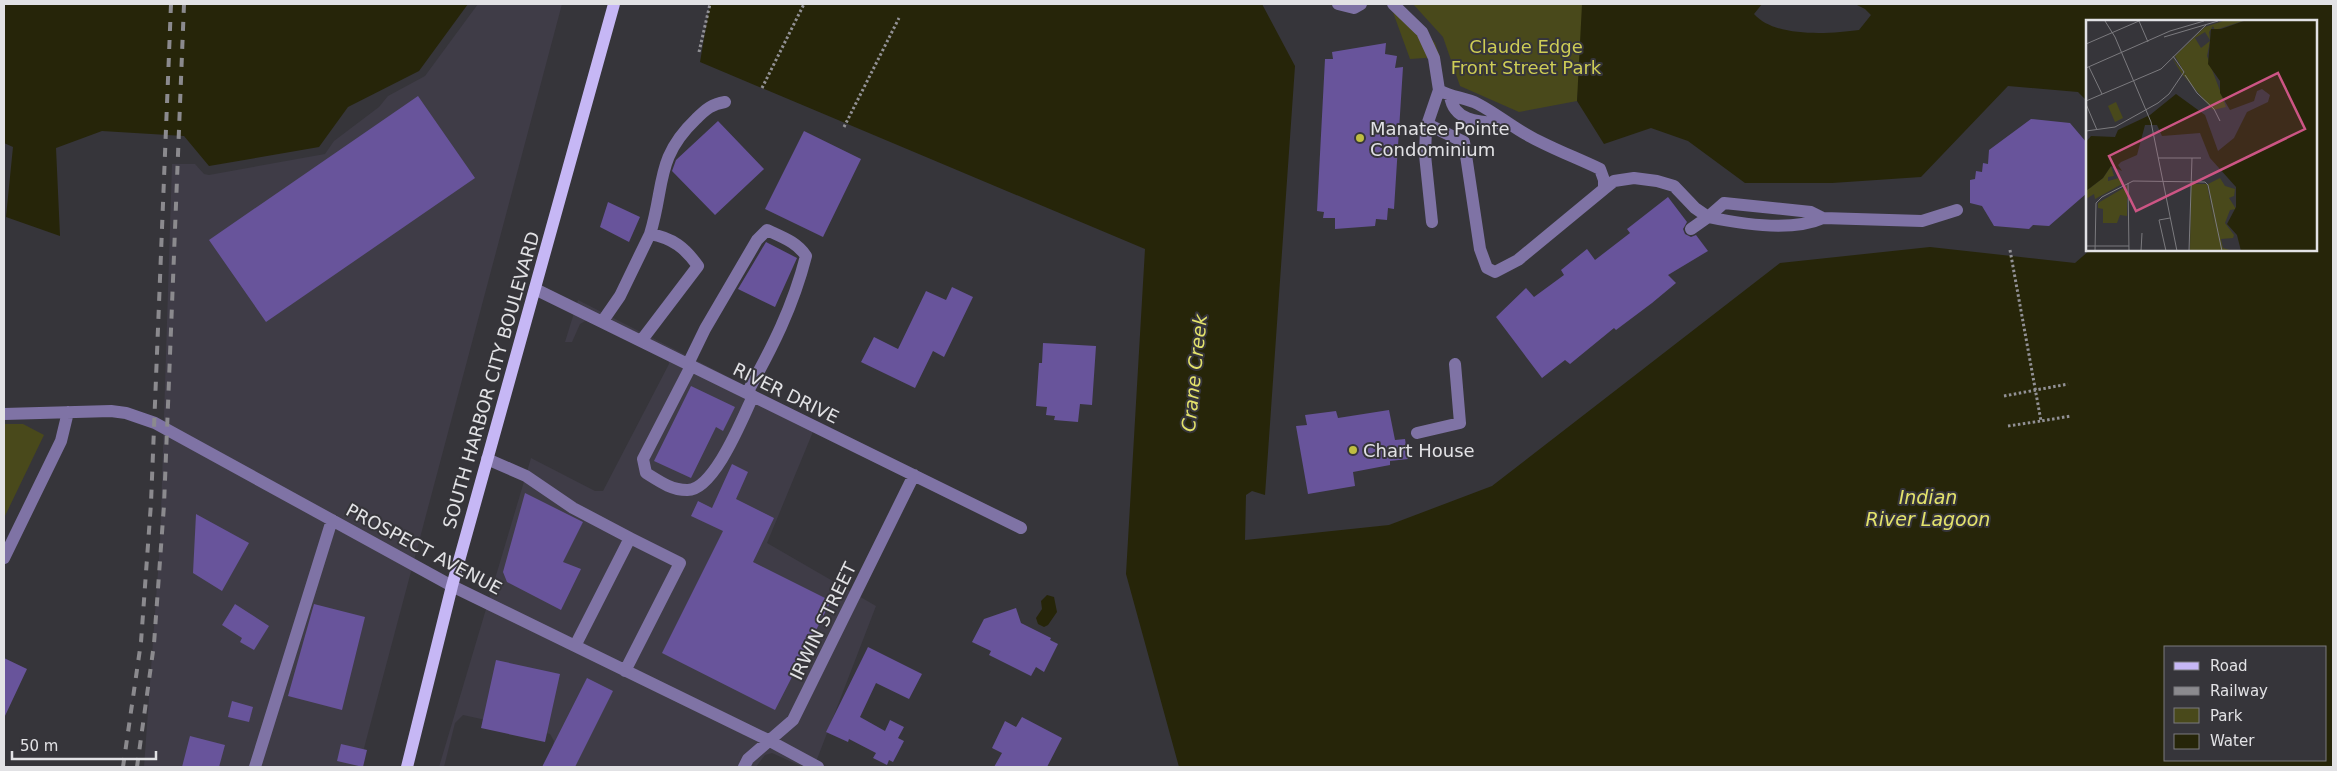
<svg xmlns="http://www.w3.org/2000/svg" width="2337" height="771" font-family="'DejaVu Sans',sans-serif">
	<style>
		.built { fill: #3f3c47 }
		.green { fill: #49491b }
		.water { fill: #262509; fill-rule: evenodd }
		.building { fill: #68549b }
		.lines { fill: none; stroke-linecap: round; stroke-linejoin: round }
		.path { stroke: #929195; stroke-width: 3; stroke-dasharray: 2.5 2.5; stroke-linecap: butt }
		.minor { stroke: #7f73a5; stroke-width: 12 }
		.major { stroke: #c6b7f5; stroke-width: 12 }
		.rail { stroke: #8b8a8e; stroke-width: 4; stroke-dasharray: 9 9; stroke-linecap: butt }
		.poi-dot { fill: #bfbe41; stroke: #36353a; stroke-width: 2 }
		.labels { text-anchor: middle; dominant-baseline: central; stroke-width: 4; stroke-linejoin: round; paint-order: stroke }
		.park-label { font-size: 18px; fill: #cecd55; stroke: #36353a }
		.poi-label { font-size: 18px; fill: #e2e2e5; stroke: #36353a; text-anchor: start }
		.street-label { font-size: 18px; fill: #e2e2e5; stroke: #36353a }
		.water-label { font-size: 19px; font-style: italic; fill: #e3e26b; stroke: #36353a }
		.inset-road { fill: none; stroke: #7b7a7e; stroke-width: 1 }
		.view { fill: #cc5584; fill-opacity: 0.15; stroke: #cc5584; stroke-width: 2.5 }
		.inset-edge { fill: none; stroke: #e2e2e5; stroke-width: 2.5 }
	</style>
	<rect width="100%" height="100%" fill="#36353a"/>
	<path class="built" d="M478,4H562L359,767H144L160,543L172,164H195L204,174L209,175L325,154L334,141L379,107L388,96L425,76Z
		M578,300L817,422L767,543L876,606L814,767H803L772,753L765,755L756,767H548L554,741L550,734L463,715L455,723L444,767H439L531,458L595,491H603L669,364L668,358L587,320L580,324L572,342H565Z"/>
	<path class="green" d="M1390,4H1400L1435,43L1440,57L1410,59Z
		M1413,4H1587L1577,101L1519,112L1460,86L1443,37Z
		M4,424H23L44,435L4,518Z"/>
	<path class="water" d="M4,4H468L419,71L348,107L319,147L209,166L184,136L102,131L56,148L60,236L6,217L13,147L4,143Z
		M710,4H1262L1295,66L1265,495L1252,491L1246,495L1245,540L1389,525L1492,486L1780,263L1930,247L2075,263L2090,250H2316V21H2087V101L2078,92L2008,86L1921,177L1832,183H1745L1688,141L1651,128L1604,144L1577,101L1582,4H1762L1754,14C1775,38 1830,34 1859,30L1871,15L1865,9L1855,4H2333V767H1179L1126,574L1145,249L700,62ZM2326,647V760H2166V647Z
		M1047,595L1054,597L1057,612L1048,625L1044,627L1038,624L1036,618L1042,609L1041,601Z"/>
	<path class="building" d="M1386,43L1385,54L1397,56L1395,68L1403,67L1394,209L1388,208L1387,220L1376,219L1375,226L1335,229V218H1323L1324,212L1317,211L1325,59H1333L1332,52Z
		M418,96L475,178L266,322L209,240Z
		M2031,119L2070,123L2087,143V193L2049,226L2033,225L2029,229L1994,226L1982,206L1970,203V180L1975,179L1976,171L1982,172L1983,163L1988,164L1989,150Z
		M718,121L764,169L715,215L672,171L676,160Z
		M804,131L861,159L823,237L765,209Z
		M1668,197L1687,222L1683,229L1685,234L1691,237L1696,235L1708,251L1668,275L1676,283L1652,303L1616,330L1614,328L1570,364L1565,360L1542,378L1496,317L1526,288L1534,297L1564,275L1561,270L1587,249L1595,260L1630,233L1627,229Z
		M608,202L640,217L629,242L600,227Z
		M766,242L797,258L775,307L738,289Z
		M952,287L973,297L944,357L933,351L915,388L861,362L874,337L898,349L926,291L946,300Z
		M1043,343L1096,346L1092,405L1080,404L1078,422L1054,420L1055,416L1046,415L1047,407L1036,406L1039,363H1042Z
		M691,386L735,407L723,431L716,427L691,478L654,461Z
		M1389,410L1395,440L1405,439L1408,459L1390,461V465L1353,472L1355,486L1308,494L1296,426L1307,425L1305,415L1336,411L1338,418Z
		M732,464L748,472L736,499L774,518L753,562L831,601L775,710L662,653L723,531L691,516L698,501L712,508Z
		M525,493L583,522L563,562L581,569L561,610L507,582L503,572Z
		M196,514L249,543L222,591L193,573Z
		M235,604L269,626L254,650L240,642L242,638L222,625Z
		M314,604L365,617L342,710L288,696Z
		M1016,608L1021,623L1051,638L1050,640L1058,644L1044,672L1036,667L1031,676L989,655L991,651L972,642L984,619Z
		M868,647L922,674L909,699L876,683L860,717L885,731L890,720L904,727L898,738L904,741L893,762L889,760L887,765L873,758L876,753L849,739L848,742L826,732Z
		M4,658L27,669L4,718Z
		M496,660L560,674L545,742L481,728Z
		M587,678L613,691L575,767H542Z
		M232,701L253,707L249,722L228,717Z
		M1022,717L1062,738L1047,767H994L1002,753L992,748L1005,721L1016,727Z
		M190,736L225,745L219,767H182Z
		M341,744L367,750L363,767L337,761Z"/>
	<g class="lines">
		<path class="path" d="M699,52L710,4
			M762,88L804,4
			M844,127L899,18
			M2010,250L2041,421L2071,416
			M2004,396L2068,384
			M2008,426L2041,421"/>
		<path class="minor" d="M1338,4L1354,8L1361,4
			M1393,4L1422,32L1434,58L1439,90L1426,128L1425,155L1432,222
			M1450,96C1454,124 1485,122 1507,124
			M1427,124L1464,142L1480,249L1487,268L1495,272L1518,260L1604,189V180L1600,169C1577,158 1553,149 1531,137C1512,127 1497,114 1478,104C1465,97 1452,98 1439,90
			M1604,189L1614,181L1634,178L1657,181L1674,186L1695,208L1708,217L1691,229
			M1708,217C1741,224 1792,232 1823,218L1922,221L1957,210
			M1708,217L1724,203L1811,212L1823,218
			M650,234C665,186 655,158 696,119C706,109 712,104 725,102
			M535,289L1021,528
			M602,322L620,296L650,234C673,238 685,248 698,266L641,341
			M688,364L705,329L757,240L767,230C782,237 797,242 806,256C793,307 772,348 747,393
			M691,366L643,459L646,473C659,481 671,490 687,490C714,491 743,417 753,396
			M4,414L111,411L126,413L155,423L452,586L768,740L818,767
			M1417,433L1460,423L1455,364
			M487,459L526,476L573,508L630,538
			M4,558L61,441L68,412
			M575,646L630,538L680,563L625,671
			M255,767L332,520
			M744,767L748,759L793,720L914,475"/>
		<path class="major" d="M407,767L452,586L614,4"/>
		<path class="rail" d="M123,767L141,642L151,503L171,4
			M137,767L154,644L164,505L184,4"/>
	</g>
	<g class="poi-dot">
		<circle cx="1360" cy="138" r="5"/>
		<circle cx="1353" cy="450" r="5"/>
	</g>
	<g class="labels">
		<g class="park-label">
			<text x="1526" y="46">Claude Edge<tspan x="1526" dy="21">Front Street Park</tspan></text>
		</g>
		<g class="poi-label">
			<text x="1370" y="128">Manatee Pointe<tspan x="1370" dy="21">Condominium</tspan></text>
			<text x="1363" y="450">Chart House</text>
		</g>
		<g class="street-label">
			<text transform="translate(491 380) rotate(-74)">SOUTH HARBOR CITY BOULEVARD</text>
			<text transform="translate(786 393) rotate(26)">RIVER DRIVE</text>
			<text transform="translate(424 549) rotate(28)">PROSPECT AVENUE</text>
			<text transform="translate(823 621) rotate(-64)">IRWIN STREET</text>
		</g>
		<g class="water-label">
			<text transform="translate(1194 373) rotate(-84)">Crane Creek</text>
			<text x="1928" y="497">Indian<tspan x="1928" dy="22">River Lagoon</tspan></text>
		</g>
	</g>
	<g transform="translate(2086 20)">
		<rect width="231" height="231" fill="#36353a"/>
		<path d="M137,1H157L129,10L127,6L123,12L124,20L119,12L109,18L115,28L124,21L121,36L140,87L127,90L96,54L86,38L100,55L89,36L119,7ZM30,82L37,98L29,102L22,86ZM25,146L28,156L22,157V161L33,158L36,164L9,179L8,174L0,179V171L17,158ZM134,158L139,166L149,169L148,176L143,178L150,189L144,190L139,203L148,215L147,218L135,219L137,228L147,231H104L105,164H121L129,209L122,164ZM41,166V196L34,195L31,203H17V189L12,188V183Z" fill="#49491b"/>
		<path d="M158,1H231V231H155L151,215L141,204L150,187V167L124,138L114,113L76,116L71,105H59L51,135L35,142L32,145L36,151L25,146L17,158L0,171V122L5,116L29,117L32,110L64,95L90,74L119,95L132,131L148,118L161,92L182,82L184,75L176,69L171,71L168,81L144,90L134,73V61L122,44L125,9H135Z" fill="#262509"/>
		<path class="inset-road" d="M19,1L29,17L65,102L91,231M53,1L62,22M78,17L132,1M0,24L53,1M87,36L98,52M3,47L16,74M0,48L84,11L118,1M99,55L111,73L128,89L134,101M0,81L75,49L120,5M0,84L11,110M0,111L29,107L72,83L83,74L98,52M72,138H115M42,163L43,231M122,165L136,231M0,226H43M9,231L10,183L16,177L47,161L119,162L122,165M55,231L56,213M80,231L73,200L84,198M103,231L106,138"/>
		<path class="view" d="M192,53L219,109L50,191L23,136Z"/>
		<rect width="231" height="231" class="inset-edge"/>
	</g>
	<rect width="2337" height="771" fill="none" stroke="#e2e2e5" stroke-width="10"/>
	<rect x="2164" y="646" width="162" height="115" fill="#36353a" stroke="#7b7a7e"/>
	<rect x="2174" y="662" width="25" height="8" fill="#c6b7f5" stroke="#7b7a7e"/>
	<text x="2210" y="671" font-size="15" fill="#e2e2e5">Road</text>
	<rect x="2174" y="687" width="25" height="8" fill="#8b8a8e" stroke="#7b7a7e"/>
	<text x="2210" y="696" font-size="15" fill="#e2e2e5">Railway</text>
	<rect x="2174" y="708" width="25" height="15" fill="#49491b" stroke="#7b7a7e"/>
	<text x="2210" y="721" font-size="15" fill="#e2e2e5">Park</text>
	<rect x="2174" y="734" width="25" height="15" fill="#262509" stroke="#7b7a7e"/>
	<text x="2210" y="746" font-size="15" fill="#e2e2e5">Water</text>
	<path d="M12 751v8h144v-8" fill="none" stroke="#e2e2e5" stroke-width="2.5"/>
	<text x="20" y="751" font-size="15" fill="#e2e2e5" stroke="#36353a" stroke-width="4" paint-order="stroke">50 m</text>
</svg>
